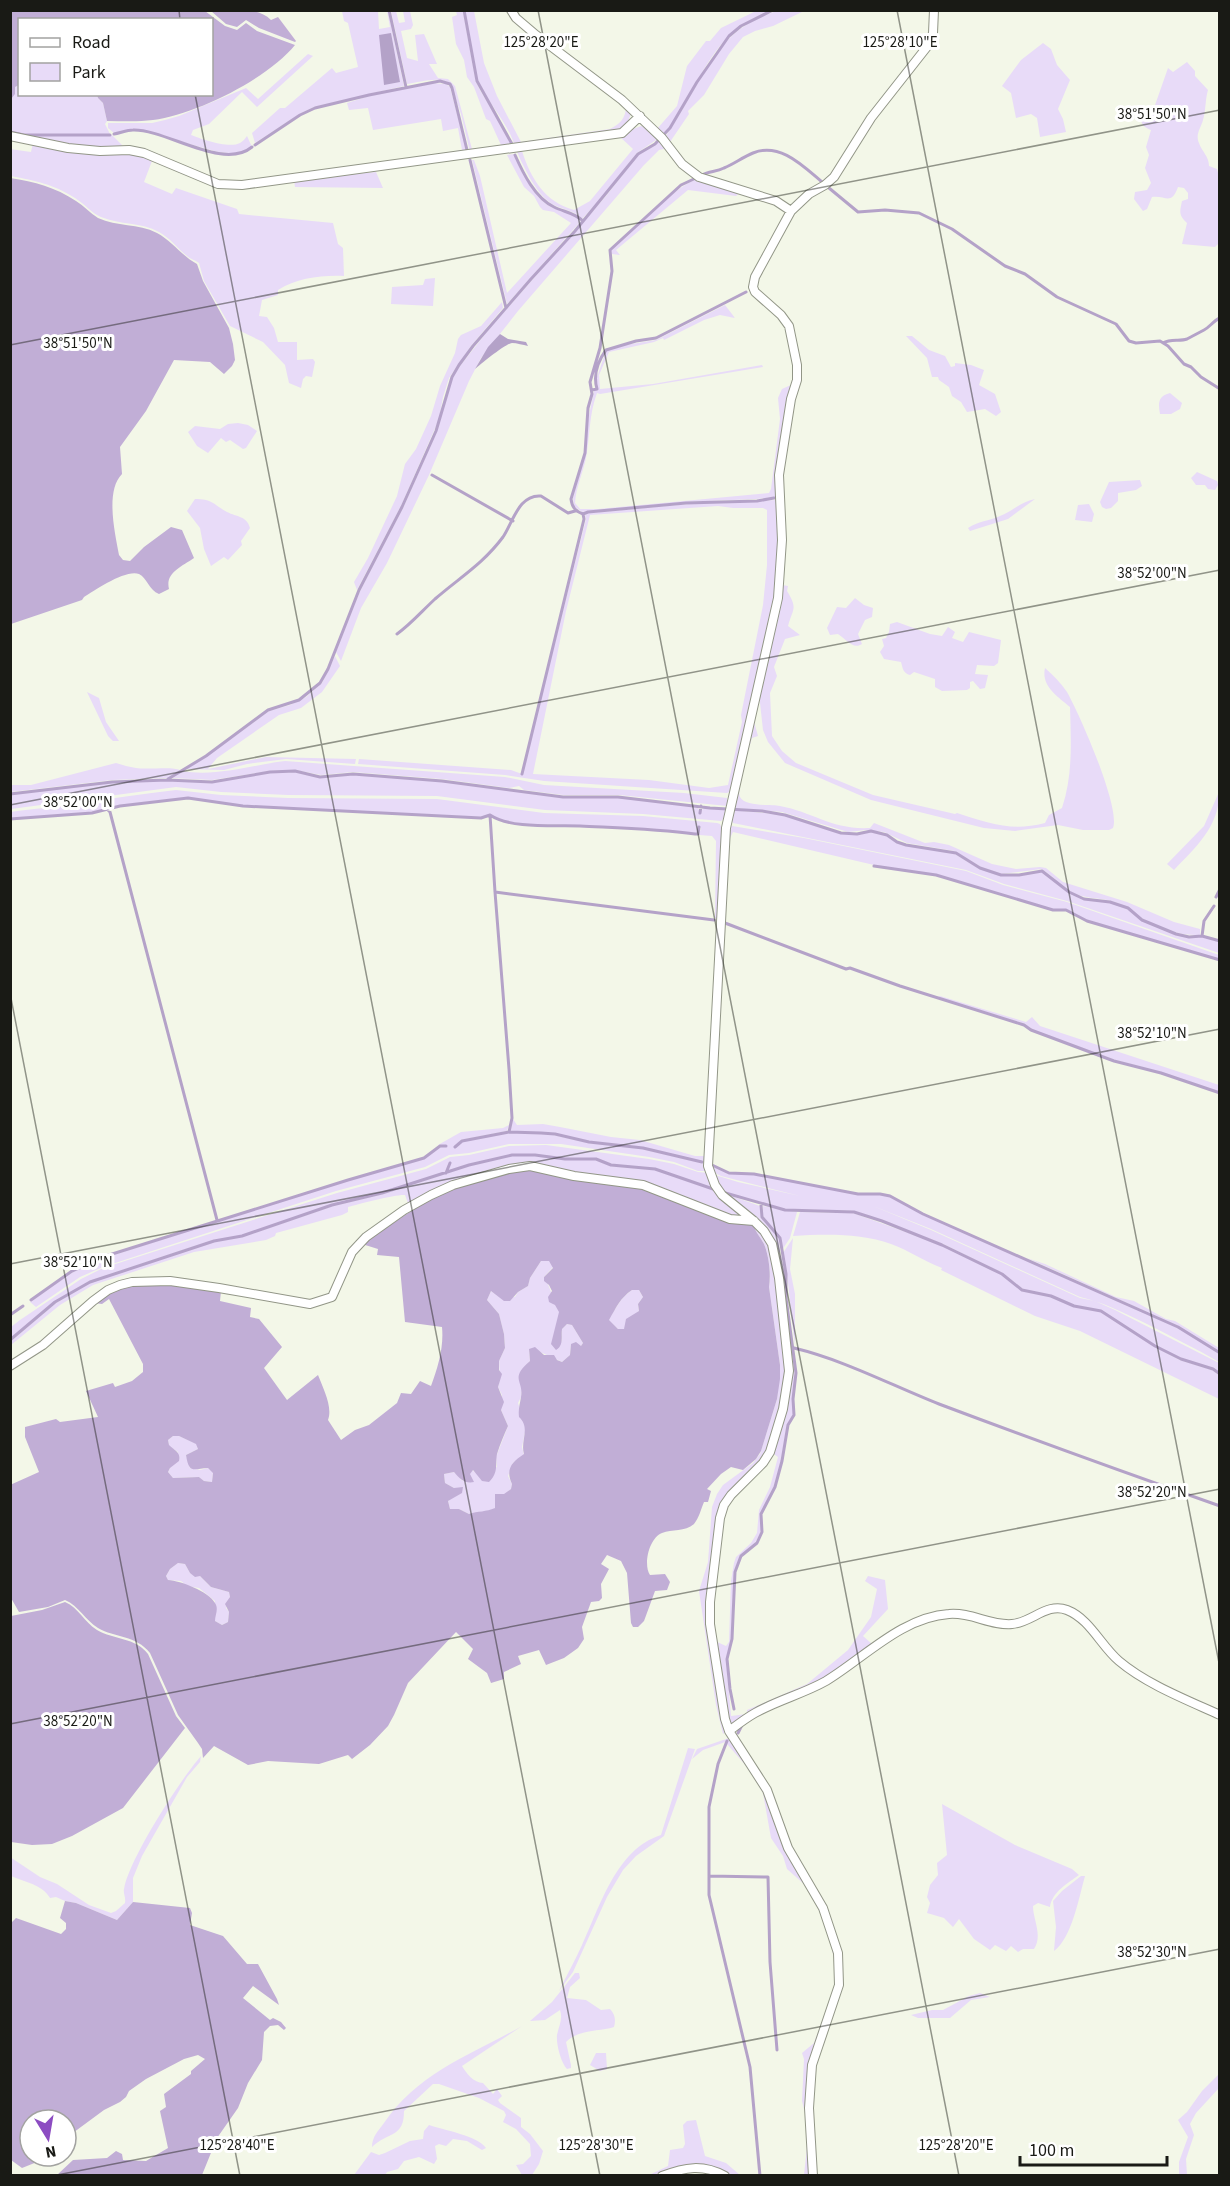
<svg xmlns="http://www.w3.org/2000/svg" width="1230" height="2186" font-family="'Source Sans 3',sans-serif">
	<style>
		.green { fill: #e8dbf8; fill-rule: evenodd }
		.forest { fill: #c1aed6; fill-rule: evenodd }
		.water { fill: #b4a2c8 }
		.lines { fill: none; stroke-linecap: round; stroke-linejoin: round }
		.stream { stroke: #b4a2c8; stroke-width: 3 }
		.minor-casing { stroke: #929687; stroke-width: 10 }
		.minor { stroke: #fff; stroke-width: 8 }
		.ticks { fill: none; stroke: #191a15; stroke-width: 1.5; stroke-opacity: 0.45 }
		.ticks-label { font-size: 15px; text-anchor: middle; fill: #191a15; stroke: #fff; stroke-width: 6; stroke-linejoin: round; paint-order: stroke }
	</style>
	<rect width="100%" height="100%" fill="#f3f7e8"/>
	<path class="green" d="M342,11H378L379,29L390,27L387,11H388L404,86L314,107L298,115L255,143L252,133L280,108H285L332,68L336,73L358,67L348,23L344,21Z
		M391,11H396L399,23L405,22L403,11H410L413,25L411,29L401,31L407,58L418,61L415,35L424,34L437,64H429L438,78L448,79L455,86L472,149L501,145L490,121L486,119L474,87L467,77L464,60L456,44L452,17L457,15L456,11H463L476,82C486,104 505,123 512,147L470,152L461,114L450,83C437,76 421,82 407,84Z
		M465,11H474L484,63L497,96L521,142L610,129C620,124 626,118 626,106L631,113L628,122L620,130L515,147C509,125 492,108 482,89C471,69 469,34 465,11Z
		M756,11H771C757,17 742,23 731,34C701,62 690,105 663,135L657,129L677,106L687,66L706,41H710L721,28Z
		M776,11H804L773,26L755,31L743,37L729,54L704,95L688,111L689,114L670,142L665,137C688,106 711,47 743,27C753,20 765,15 776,11Z
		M1043,43L1051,49L1057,65L1070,80L1058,109L1063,119L1066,132L1040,137L1037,118L1031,114L1016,118L1011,93L1002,86L1021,60Z
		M308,54L313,56L257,107L242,92L209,124L193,130L191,135C201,139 229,149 240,143C243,141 245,139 247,136L252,147L244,153L239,154L218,152L143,131L133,129L114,133L108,128V123H152L165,120L179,116L246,88L258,99Z
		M1187,62L1195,71V76L1208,90C1205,100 1206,110 1203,120C1201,128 1195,134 1199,143C1202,152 1209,156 1209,166L1217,169L1220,180L1219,243L1215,247L1182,244L1187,223C1178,215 1180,211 1182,201L1188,199V193L1184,188L1178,187C1171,206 1166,195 1152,197L1147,209L1143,211L1134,199L1135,192L1147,190L1151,183L1145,168L1149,155L1146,147L1151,130C1143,127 1137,121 1145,113L1149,114L1154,108L1168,68L1173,72Z
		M432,83L446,84L450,87L467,152L374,164L462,150L458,128L443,131L441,119L373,130L368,108L349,110L347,103L369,96Z
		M19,85L20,94L97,95L98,98L103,103L107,121L105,124L110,134H24L11,132V99L15,87Z
		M641,126L647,128L659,138L637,153L605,194L582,219C575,210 562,210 552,204C537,195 524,168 517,152L522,151C531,179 545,202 574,210L590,201L633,149L618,135Z
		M10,133L24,135H112L125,148L68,146Z
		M661,140L668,148L659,150L644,165L518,311L481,358L469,381L429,475L387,563L361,608L341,661L336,652L360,591L404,506L437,431L453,376L460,366L490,328L606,196L638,155Z
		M33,143L143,156L152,161L144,182L172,194L176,188L237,209L239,214L333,223L338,244L343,248L344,276C322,275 297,278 278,290V295L262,300L259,316L267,317L274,328L278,342H297V360L313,359L315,362L312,377L306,376L303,379L301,388L289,383L285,365L263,342L230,326L204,281L199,263C195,260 190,259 187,256C177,248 170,238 159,232C141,222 120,225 101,217C91,213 85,204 75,198C53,184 36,181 11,176L10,149L31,152Z
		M514,154C522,172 533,197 551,207C561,212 574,213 581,221L507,304L472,160H474L480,176L507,293L571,223L554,212L543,210L540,207L534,196L524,187L507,155Z
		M376,172L383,188L295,187L294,180Z
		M698,179L741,192L736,196L688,190L616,250L620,255L612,254L611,250C630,233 675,185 698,179Z
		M435,278L433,306L391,304L392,287L423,285L425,279Z
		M502,302L503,308L471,346L449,378L443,397L439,419L433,433L401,506L357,590L354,582L368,558L397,496L405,464L416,449L431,416L440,386L455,353L458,339L461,335L481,326Z
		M725,305L735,318L720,315L704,320L664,340L663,338L654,342L609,352L599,375L600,389L653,384L762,365L763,367L600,394L597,393C589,414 590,436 586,458C583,473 576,487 575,503L580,509H598L769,493L771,489L780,419L778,398L782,389L793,384C787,396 788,408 786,421C783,446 775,471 776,497L756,499L686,502L582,512L574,506L573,498L586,452L588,420L594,391L597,389V377L606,351L625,345L656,340Z
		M906,336H912L929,350L945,356L951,367L955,366V363L971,365L984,370L979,385L995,394L1001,412L996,416L985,409L967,412L961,402L952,396L949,387L939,380L938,377H932L927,358Z
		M1170,393L1182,403L1180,409L1171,414H1160C1158,403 1158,396 1170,393Z
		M238,423L248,425L257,431L246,448L243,449L230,440L226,442L221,438L208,453L197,446L188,432L195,426L220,429L228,424Z
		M1197,472L1217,481L1218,485L1215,490L1208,489L1205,485H1196L1191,478Z
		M1140,480L1142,486L1136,490L1118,493V501L1111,508L1106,509L1102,507L1100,502L1109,482Z
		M195,499C213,499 214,505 227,512C237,517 247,516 250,528L241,541L242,545L228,560L224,557L211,566L204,549L200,528L187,511Z
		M1035,499L1008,519L970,531L968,528C978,521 989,521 1000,516C1013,511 1020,502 1035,499Z
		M776,500L779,542L775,600L731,791L727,793L544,781L505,775L358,764L359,759L511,770L522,774L586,519L585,515L588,513L690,504ZM718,506L733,508H763L767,510V565L763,605L741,715L742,722L728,785L709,788L649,780L533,774L566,611L590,515Z
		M1089,504L1094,514L1092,522L1075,520L1078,505Z
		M782,585L788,586L787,591C798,609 793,608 788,626L800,635L785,639L774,667L777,676L770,693L772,736L782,751L796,763L873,795L955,814L957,813C989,823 1011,832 1045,823L1049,815L1062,808C1073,775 1071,742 1070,707C1057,696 1041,686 1045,668C1053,675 1061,683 1067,692C1079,713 1121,808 1113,828L1109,830H1083L1058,825L1015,831L984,828L871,800L785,763L768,742L763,730L759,694L781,602Z
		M855,598L864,605L873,608L872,617L865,620L858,634L862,644C853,650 846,639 838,634L830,635L827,628L837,607L846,608Z
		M897,622L930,634L942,636L948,627L955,632L952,638L963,642L969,632L1001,640L998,663L994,666L977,665L975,674L988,675L985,688L980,689L973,681L970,682V688L967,690L942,691L935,687V679L914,672L910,675C903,673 903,669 901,662L884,659L880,652L884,646L882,639L886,638L889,632L890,624Z
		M335,656L340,666L322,692L301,708L279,715L217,758L208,769L266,757L356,759L355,764L286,759L247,764L224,770L185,769L206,757L269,711L290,705L306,697L322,683Z
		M87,692L99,698L106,722L119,741H113L108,736Z
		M753,718L758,736L752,738C749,748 736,790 740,797C745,807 771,804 780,806C813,812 832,830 870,828L874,823L925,843L934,842L949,845L992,864L1016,869L1040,867L1046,868L1063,882L1127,902L1174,922L1200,929V935C1181,936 1160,929 1143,919C1131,912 1127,905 1111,901C1097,897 1084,899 1071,892C1060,886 1052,875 1041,869L1001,874L981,867L954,851L907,843L884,832L866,830L848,832L782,812L733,808Z
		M285,761L505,777L544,785L684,793L727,798V806L619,795H563L524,790L519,786L509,788L442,779L353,772L321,775L295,770L270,771L212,780L171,778L182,771C217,777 251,765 285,761Z
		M116,763C123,765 129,767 136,768C148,770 172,766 180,770L168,778L112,780L11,792V785H31Z
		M295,772L320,778L353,775L442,781L563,798L618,797L671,803L698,808L700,812L704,808L727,810L726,816L721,821L643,814L545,810L437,796L288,795L221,792L176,787L11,809V795L112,782L167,780L212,782L270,773Z
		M176,790L221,795L288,798L437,799L544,813L643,816L717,823L720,824L722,829L718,919L715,918L716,841L712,836L699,835L701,828L699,827L697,833L695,834C654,827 612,827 571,825C545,824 512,827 489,815L481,817L243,806L188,797L120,805L92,812L11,818V812C33,808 57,808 79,804C112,798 143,794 176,790Z
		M1219,792C1220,826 1196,847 1174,870L1167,864L1204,826Z
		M732,810L785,815L841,833L857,835L871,832L887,835L897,843L905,845L955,854L980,869L1001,876H1020L1042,871L1069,893L1084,899L1109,902L1127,909L1142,920L1176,935L1202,937L1219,942V953L1067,901L1004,884L966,870L733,823L731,818Z
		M732,826L804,838L966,871L1003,885L1067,902L1219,955V959L1087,920L1066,909H1053L936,875L874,865L733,832L728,842L730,828Z
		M940,996L1026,1022L1032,1017L1040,1026L1219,1085V1092L1161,1072L1115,1060L1032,1030L1025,1024L938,997Z
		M513,1119L517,1125L543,1124L560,1127L611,1137L640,1140L695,1156H706V1163L643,1147L589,1141L554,1133L510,1131Z
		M509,1125L507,1131L461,1140L454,1148L462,1141L509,1133H541L554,1135L589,1143L643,1149L706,1164L707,1171H698L674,1162L649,1157L561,1144H509L469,1153L449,1155L425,1167L336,1191L103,1267L80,1277L36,1307L30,1302L73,1272L110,1256L348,1180L424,1159L440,1147H447L445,1145H438L461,1132L503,1128Z
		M546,1145L649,1159L674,1164L698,1172L709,1173L717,1189L655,1169L612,1164L596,1159H565L535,1154L512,1155L448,1171L449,1164L445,1172L382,1193L332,1204L242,1236L214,1240L183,1250L90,1281L55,1301L11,1339V1327L20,1320L81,1279L103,1268L337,1193L426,1169L450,1157L469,1155L509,1146Z
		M512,1156H535L565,1160H596L611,1166L655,1170L719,1192L749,1218L409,1206L405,1195C397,1194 358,1204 348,1207V1212L342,1215L276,1233L275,1236L266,1240L194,1252L93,1285L60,1305L11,1345V1341L56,1303L91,1282L214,1242L242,1237L333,1206L383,1194L469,1166Z
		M710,1164L729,1173L754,1174L858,1195H880L890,1197L923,1215L959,1229L1178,1327L1219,1353V1362C1195,1348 1170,1336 1145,1323C1124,1313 1103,1302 1080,1297L931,1229L873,1206L931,1230L1080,1298L1095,1301L1115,1310L1219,1363V1373L1213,1369L1181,1359L1155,1346L1101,1311L1074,1305L1051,1296L1023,1289L1002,1273L943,1244L883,1221L854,1211L785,1209L720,1191L712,1174L738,1182L800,1196L721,1176L713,1172Z
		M723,1193L760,1206L762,1218L779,1238L780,1252L777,1255L773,1244Z
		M763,1206L797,1212L790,1238L782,1250L780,1237L763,1216Z
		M800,1212L853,1213L942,1245L1002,1274L1022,1291L1051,1297L1073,1306L1101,1312L1155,1347L1180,1360L1212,1370L1219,1375V1399L1080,1331L1035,1316L941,1270L942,1268C924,1261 908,1250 891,1244C861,1233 825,1234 793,1236Z
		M753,1222L770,1245L786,1351L785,1391L766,1454L724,1500L707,1599L726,1731L723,1734L716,1705L699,1591L708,1562L712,1507L717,1494L723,1485L753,1463L760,1454L777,1399L780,1365L769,1287C771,1274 769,1256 764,1244C760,1236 754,1231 753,1222Z
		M793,1238L790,1269L795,1294V1344C790,1314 790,1283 783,1253Z
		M781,1255L785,1274L786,1298L795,1362L793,1415L787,1425L781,1461L774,1486L760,1514L762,1527L759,1537L752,1547L740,1555L734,1572L731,1639L726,1659L731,1716L747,1714V1710L807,1684L848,1650L871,1617L877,1589L865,1581L868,1576L885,1580L888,1609L863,1636L872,1644L824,1678L729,1728L715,1641L726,1646L729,1642L731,1581L734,1563L736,1557L751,1543L757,1533L759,1510L770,1487L778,1457L771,1452L788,1391L777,1258Z
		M1027,1258L1045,1264L1116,1297L1134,1301L1166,1319L1175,1321L1219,1348V1352L1178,1326Z
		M541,1261H550L553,1267L544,1277C551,1288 553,1301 560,1312L556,1328L562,1342V1329L567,1324L572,1325L583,1343L581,1346L571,1344L570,1355L562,1362C551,1357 541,1351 529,1349L530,1361L525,1366L521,1397L518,1403L526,1427L522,1447L524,1455L513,1463L508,1476L512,1484L511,1489C503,1495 501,1503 494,1509C489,1513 476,1512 469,1514L459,1509H450L448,1501L463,1488H454L445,1483L444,1474L454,1472L463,1481L472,1470L477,1474L497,1467L496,1457L508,1426L501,1410L502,1395L498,1387L500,1378L499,1361L505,1348L504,1334L499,1314L487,1300L491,1291L501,1298L515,1297L518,1292L528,1286L530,1278Z
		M632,1290H639L643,1297L638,1304L639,1311L624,1329H618L608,1320C616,1309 620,1298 632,1290Z
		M173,1436H179L197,1444L198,1449L186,1455L190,1468L200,1470L208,1468L213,1472L212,1482L204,1481L199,1477L173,1478L168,1472L178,1452L169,1446L168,1440Z
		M178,1563L185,1564L190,1573L200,1576L211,1587L229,1592L230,1597L226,1608L229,1612L228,1622L222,1625L215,1621V1601L199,1588L187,1586L181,1581L168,1580L166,1576L170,1569Z
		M729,1738L748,1761L774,1812L820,1905L835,1949L837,1982L808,2073L810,2175H804L807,2147L805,2113L802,2101L804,2059L802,2053L814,2043L835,1986L836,1968L829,1935L815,1901L805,1885L787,1869L783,1856L771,1838L763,1793L747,1767L727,1744L728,1741L703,1750L692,1759L697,1749Z
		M688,1748L695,1749L664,1836L636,1856L623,1870L607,1897L573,1972L559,1991C566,1976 575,1961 582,1945C600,1907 616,1849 661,1835Z
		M201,1756L200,1762L187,1777L142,1856L133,1878V1902L117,1920L76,1903L65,1901L56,1897L50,1898C42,1884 24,1882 11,1876L10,1857L40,1877L57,1884L89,1905L111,1913L116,1911L125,1903C126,1897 123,1894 124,1889C129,1859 180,1780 201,1756Z
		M942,1804L1015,1845L1072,1869L1079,1875C1068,1883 1052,1892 1050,1907L1038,1903L1033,1906C1033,1920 1043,1935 1034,1949H1023L1018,1952L1011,1946L1006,1951L995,1945L990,1950L974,1939L959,1919L953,1927L944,1918L927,1913L930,1903L927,1897L930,1885L938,1875L937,1863L947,1855Z
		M1081,1876H1085C1079,1897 1072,1938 1054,1951L1056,1927L1053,1901L1062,1891Z
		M575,1973H579L580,1978L570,1987L567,1998L586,2000L601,2010L610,2009C615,2014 616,2020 614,2027C598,2032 579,2029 566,2042L571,2065V2068L567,2069C561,2063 556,2044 557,2035C559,2026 563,2019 560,2010L545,2020L530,2021L552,2002Z
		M980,1993L990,1997L971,2000L950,2018H918L911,2015L932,2010H943L969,1996Z
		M522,2026L462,2066C466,2073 474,2083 483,2083L493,2094L497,2089L502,2096L498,2100L500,2103L521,2118V2127L530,2134L543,2151L539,2164L532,2175H522L516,2165L523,2164L531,2156L530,2144L516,2129L503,2122L506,2115L504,2111L479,2098L439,2084H433L404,2111C404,2138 389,2131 372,2147C372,2137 378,2131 384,2123C419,2072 471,2055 522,2026Z
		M596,2053H606L607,2069L600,2071L590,2065Z
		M1219,2074V2088L1196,2113L1190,2124L1194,2135L1186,2159L1187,2175H1179V2162L1188,2137L1178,2120L1187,2112L1202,2091Z
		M696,2120L705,2156L726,2163L740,2175H731L712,2167L675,2168L653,2175L647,2176L668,2166L670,2150L683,2148L685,2144L683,2125L687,2121Z
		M429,2125C444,2130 478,2136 486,2148L482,2150L467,2141L453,2139L446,2146L439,2144L435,2146L437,2159L434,2164L419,2157L404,2161L398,2169L387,2172L385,2175H354L371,2152L379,2155L385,2153L410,2141L423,2139L424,2131Z"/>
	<path class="forest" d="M11,10L205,11L225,26L237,30L246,23L257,31L295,45C267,79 197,114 153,120C138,122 122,121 107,121L103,103L98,98L97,95L212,94V20H20L19,85L15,87V94L11,99Z
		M211,11C230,10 257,6 271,20L278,17L296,41L295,42L259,28L246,20L237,27L226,24Z
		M10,178C35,182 55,187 76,201C84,206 90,213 98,218C117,227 138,223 157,233C172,241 182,256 197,264L203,281L229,328L233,344L235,360L232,366L224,374L210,362L174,360L146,411L120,447L122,474C105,491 115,533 119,555L123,560L130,561L144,547L171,527L182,530L194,558C181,567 165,573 169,589L159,594C149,590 147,578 139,574C126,569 95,590 84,597L82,600L11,624Z
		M523,1169L642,1187L753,1222C754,1231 760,1236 764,1244C769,1256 771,1274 769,1287L780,1365V1379L777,1399L761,1451L756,1459L743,1470L731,1467L721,1474L707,1489L711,1491L708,1502H704C701,1509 699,1518 694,1524C685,1532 672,1529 662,1533C649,1538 643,1565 650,1575L665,1574L670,1582L667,1590L655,1591L644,1621L638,1627H633L631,1623L627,1573L621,1561L607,1555L601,1564L609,1569L601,1584L602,1598L599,1601L591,1602L582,1627L584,1639L578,1648L564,1658L546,1665L539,1650L518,1656L521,1664L504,1672V1679L491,1683L487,1673L468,1659L473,1649L456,1632L408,1683L394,1715L388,1726L370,1745L352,1759L348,1755L319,1764L268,1761L248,1765L214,1746L203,1758L202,1749L198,1743L178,1715L150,1653C136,1635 115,1638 98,1628C85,1620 79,1606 65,1600L48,1607L19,1612L11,1598L10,1485L39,1472L25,1437V1427L56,1419L60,1422L98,1417L86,1391L113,1383L115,1387L132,1381L143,1372V1364L109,1299L102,1304L94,1303C103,1297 112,1289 122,1286C152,1278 192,1286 221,1291L220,1301L251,1308L250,1317L259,1319L282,1347L264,1368L287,1400L318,1375C323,1388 333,1407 328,1420L341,1440L355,1430L369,1425L397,1403L401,1393L411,1394L420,1381L431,1386C438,1367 444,1347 442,1327L405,1322L399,1257L377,1255L378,1249L362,1244L426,1201L454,1188ZM541,1261H549L553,1268L544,1277V1281L549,1285L552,1291L548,1297L549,1302L555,1305L559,1312L551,1344L556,1350C564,1345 561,1337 562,1329L567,1324L572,1325L583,1343L581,1346L576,1342L571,1344L570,1355L562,1362L557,1360L554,1355H544L535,1347L529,1349L530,1361C509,1379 524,1380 521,1397C520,1404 518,1409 519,1417C531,1428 520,1441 524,1454C512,1462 505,1469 512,1484L511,1489L504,1494H495V1508C486,1512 478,1511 469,1514L459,1509H450L448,1501L462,1493L463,1487L454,1488L445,1483L444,1474L454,1472C460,1479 465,1484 474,1482L470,1474L473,1470L482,1481L489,1482C499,1472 495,1465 497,1454C500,1444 504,1435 508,1426L501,1410L504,1402L498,1387L502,1374L499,1370V1361L505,1348L504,1334L499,1314L487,1300L491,1291L504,1301H510L518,1292L528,1286L530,1278ZM632,1290H639L643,1297L638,1304L639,1311L626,1319L624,1329H618L609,1320C616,1308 620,1298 632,1290ZM173,1436H179L196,1444L198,1449L186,1455C189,1474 193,1469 208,1468L213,1473L212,1482L204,1481L199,1477L173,1478L168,1472L170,1468L179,1461C181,1452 175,1451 169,1445L168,1440ZM178,1563L185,1564L190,1573L195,1577L200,1576L211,1587L229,1592L230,1597L225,1604L229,1612L228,1622L222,1625L215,1621C215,1615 219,1609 215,1603C208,1591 181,1581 168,1580L166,1576L170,1569Z
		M65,1602C79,1608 84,1622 97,1630C114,1640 135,1637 148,1654L176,1716L185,1728L123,1808L72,1836L52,1844L32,1845L11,1842V1616L42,1610Z
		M65,1901L76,1903L117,1920L133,1902L190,1908L192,1913L190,1925L223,1936L247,1964H258L277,1999L279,2005L253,1986L243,1998L270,2020L273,2018L281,2022L286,2028L284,2030L278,2025L270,2026L264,2032L262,2060L248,2083L238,2108L217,2138L202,2175H57L73,2160L107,2158L116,2151L122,2154L123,2160L146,2161L168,2148L160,2111L166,2107L164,2094L191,2074V2071L205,2059L198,2055L184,2059L146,2079L129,2091L126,2097L120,2102L104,2110L66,2138V2120H30V2156H42L37,2162L22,2168L11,2160V1923L16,1918L61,1934L66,1929V1923L60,1918Z"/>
	<path class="water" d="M391,33L400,82L384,85L379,35Z
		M500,334L508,339L526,342L528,346C523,345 517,343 512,343C505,344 481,364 475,369L488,347Z"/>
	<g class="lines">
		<path class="stream" d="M389,10L406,87
			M464,10L477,81L512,144
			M10,132L24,135H110
			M114,134C120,133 127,130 133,130C166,129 223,171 252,147
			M255,145L300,115L315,108L369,95L440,81L450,84L452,88L467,150
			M515,155C523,173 535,198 554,207C564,212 575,213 583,221
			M470,160L506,308
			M702,175C709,171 716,172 724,168C734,164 743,157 753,153C780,142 803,166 822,182
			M829,188L858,212L885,210L919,213L952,229L1005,266L1025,274L1057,297L1116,324L1129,341L1136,343L1160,341L1168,346L1184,364L1191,367L1201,377L1220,389
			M1163,343C1171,338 1180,342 1187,339C1189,338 1202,331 1204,330C1210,327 1213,321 1220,318
			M592,390L597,389C593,375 598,361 606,350L636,341L656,338L746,292
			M432,475L513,521
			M583,514L588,512L686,503L757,501L774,498
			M397,634C411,624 422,611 435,599C459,578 483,564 503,537C513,522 519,494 541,496L568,513L575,511
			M522,774L584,519L583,514C575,511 572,507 571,499L585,453L588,408L592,394L590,382L600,348L612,271L610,250L681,185L696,178
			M168,779L206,756L268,710L299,700L320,683L328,669L359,590L402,507L436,431L452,377L459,365L473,346L531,279L575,231L638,154L655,144L670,128L697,82L729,36L741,26L773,10
			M10,794L112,782L167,780L212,782L270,772L295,771L320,777L353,774L442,781L563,797H618L710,808L762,811L785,815L841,833L857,834L871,831L887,835L897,842L906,845L956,853L980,868L1001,875H1019L1042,871L1069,892L1084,899L1110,902L1128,908L1142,920L1176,934L1189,937L1202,936L1220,941
			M107,809L110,812L217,1220
			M700,813L701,806
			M10,819L92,813L120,806L188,798L243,806L481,818L490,815
			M874,866L936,875L1053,910H1066L1087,921L1220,960
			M495,892L490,815C511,829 554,825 580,826C619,828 657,829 695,834H698L699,827
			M1216,897L1220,889
			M725,923L846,969L850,968L900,986L1024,1025L1031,1030L1114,1061L1161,1073L1220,1093
			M1202,936L1204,921L1214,906
			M509,1132L512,1118L509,1069L495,892L714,920
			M455,1147L462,1141L509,1132L541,1133L555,1134L589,1142L643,1148L702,1162
			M712,1165L729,1173L754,1174L858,1194H880L890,1196L923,1214L1178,1327L1220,1353
			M446,1173L450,1163
			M722,1192L785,1210L854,1212L882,1221L942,1245L1002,1274L1022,1290L1051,1296L1074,1306L1101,1311L1155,1346L1181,1359L1213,1369L1220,1374
			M31,1300L72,1271L109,1255L348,1180L424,1158L440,1146H446
			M10,1315L23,1306
			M10,1340L55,1302L90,1282L214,1241L242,1236L332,1205L382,1193L469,1165L512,1155H535L565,1159H596L611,1165L655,1169L716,1190
			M794,1348C844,1360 891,1385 939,1404C1032,1439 1126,1473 1220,1506
			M734,1709L730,1689L727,1659L732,1639L735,1572L741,1556L757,1543L762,1532L761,1514L775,1487L782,1461L788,1425L794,1415L793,1399L796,1373L786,1298V1274L780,1238L762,1217L761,1205
			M738,1733L742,1725
			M727,1741L718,1764L709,1807V1895L750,2067L760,2176
			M709,1876L768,1877L770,1962L777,2050"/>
		<g class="minor-casing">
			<path id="minor" d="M511,10L516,18L536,35L622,100L662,138L682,164L699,177L776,201L791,211
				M10,136L68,148L100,151L129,150L144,153L218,184L242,185L622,133L640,116
				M10,1366L43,1345L93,1301L108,1290L120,1285L132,1282L170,1281L219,1288L310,1304L332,1297L352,1252L366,1237L404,1210L431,1195L453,1185L509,1169L530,1166L574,1176L643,1185L730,1219L754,1221
				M729,1731C737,1725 746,1718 755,1713C778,1700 803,1694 826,1681C864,1658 902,1617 949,1614C971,1612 991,1626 1012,1624C1031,1623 1047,1602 1067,1610C1090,1619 1101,1646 1119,1661C1146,1684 1187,1700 1220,1715
				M662,2176C685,2167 703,2164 725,2176
				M813,2176L809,2108L812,2065L839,1985L838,1953L823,1908L788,1848L767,1790L729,1731L725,1719L710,1624V1602L720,1518L724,1505L731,1495L763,1463L770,1452L783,1409L789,1371L779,1278L772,1244L764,1231L754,1221L722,1195L715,1185L708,1166L726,828L778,598L782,540L779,475L791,399L797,380V365L789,326L781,315L755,292L753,287L755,277L791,211L809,194L825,185L834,177L871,118L930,43L933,33L934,10"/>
		</g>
		<use href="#minor" class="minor"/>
	</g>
	<path class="ticks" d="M179,10L180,20M538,10L959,2176M897,10L1220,1668M195,94L600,2176M10,345L1220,110M10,805L1220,570M10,993L240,2176M10,1264L1220,1029M10,1724L1220,1489M52,2176L1220,1949"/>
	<g class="ticks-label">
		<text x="900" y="47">125°28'10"E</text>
		<text x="541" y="47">125°28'20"E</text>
		<text x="1152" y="119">38°51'50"N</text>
		<text x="78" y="348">38°51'50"N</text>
		<text x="1152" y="578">38°52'00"N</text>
		<text x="78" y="807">38°52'00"N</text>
		<text x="1152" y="1038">38°52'10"N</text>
		<text x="78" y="1267">38°52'10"N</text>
		<text x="1152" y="1497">38°52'20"N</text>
		<text x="78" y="1726">38°52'20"N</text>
		<text x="1152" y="1957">38°52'30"N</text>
		<text x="237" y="2150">125°28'40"E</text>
		<text x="596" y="2150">125°28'30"E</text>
		<text x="956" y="2150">125°28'20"E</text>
	</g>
	<rect width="1230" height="2186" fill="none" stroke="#191a15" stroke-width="24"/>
	<rect x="18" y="18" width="195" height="78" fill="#ffffff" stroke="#a3a3a1" stroke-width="1.5"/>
	<rect x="30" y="38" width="30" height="9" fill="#ffffff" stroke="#a3a3a1" stroke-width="1.5"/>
	<text x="72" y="48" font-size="18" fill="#191a15">Road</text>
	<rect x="30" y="63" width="30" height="18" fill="#e8dbf8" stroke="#a3a3a1" stroke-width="1.5"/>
	<text x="72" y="78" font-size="18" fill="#191a15">Park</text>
	<g transform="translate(48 2138) rotate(169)"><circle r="28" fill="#ffffff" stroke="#a3a3a1" stroke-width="1.5"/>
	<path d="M0-4.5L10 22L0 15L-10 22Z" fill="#8c4cc2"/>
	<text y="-9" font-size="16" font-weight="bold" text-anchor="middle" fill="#191a15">N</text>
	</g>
	<path d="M1020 2156v9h147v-9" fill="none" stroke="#191a15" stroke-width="3"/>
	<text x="1029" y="2156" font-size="18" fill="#191a15" stroke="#ffffff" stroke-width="4.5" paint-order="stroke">100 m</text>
</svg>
